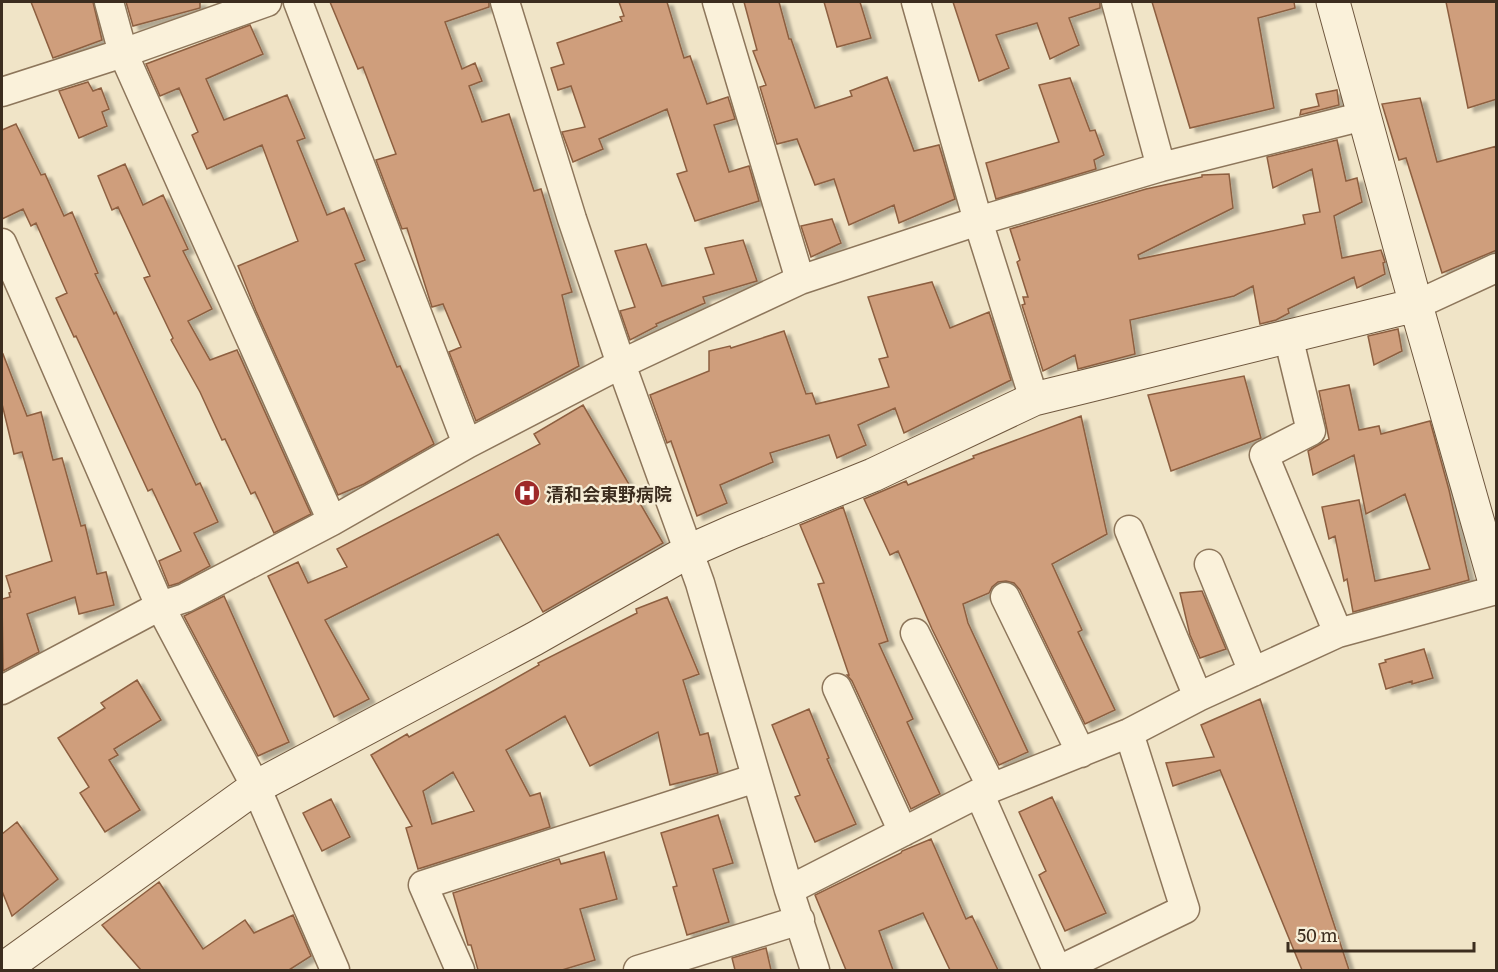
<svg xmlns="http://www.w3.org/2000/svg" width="1498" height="972" font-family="Literata,'Noto Sans JP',serif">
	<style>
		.building { fill: #cf9e7b; stroke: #8d5f40; stroke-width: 1.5; fill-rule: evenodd; filter: url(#shadow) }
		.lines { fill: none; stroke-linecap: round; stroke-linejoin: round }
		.street-casing { stroke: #8d765b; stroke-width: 31 }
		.secondary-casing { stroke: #6f573e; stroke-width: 35 }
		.street { stroke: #faf1da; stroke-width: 28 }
		.secondary { stroke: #faf1da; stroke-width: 33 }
		.labels { text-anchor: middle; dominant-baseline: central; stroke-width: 4.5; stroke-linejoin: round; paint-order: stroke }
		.poi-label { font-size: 18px; font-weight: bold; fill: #3c2d1f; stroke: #f7eed7; text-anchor: start }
	</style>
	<defs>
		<filter id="shadow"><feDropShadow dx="6" dy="4" stdDeviation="1.5" flood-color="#0004"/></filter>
	</defs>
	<rect width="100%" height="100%" fill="#f0e4c7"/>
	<path class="building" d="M31,2H93L102,40L53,58Z
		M126,2H200V8L133,26Z
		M330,2H489V7L445,22L462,69L475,63L482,81L469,86L482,122L509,114L534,191L541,189L572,292L562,295L579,366L476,421L449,352L461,347L443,304L432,307L407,228L402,229L376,160L396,154L363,67L358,69Z
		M619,2H667L684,58L690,56L707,104L728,97L735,119L714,125L729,172L749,166L759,201L695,221L677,174L687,171L667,109L599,139L603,149L573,162L562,132L585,127L571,86L558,90L551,68L564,64L557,43L622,21L620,17L624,16Z
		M744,2H779L789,39H791L815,108L852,96L850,91L887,77L914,151L939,145L955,199L899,223L894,205L849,225L834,179L815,185L797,139L777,144L760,87L766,85L753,51L757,50Z
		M824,2H860L871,38L837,47Z
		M953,2H1100V8L1069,18L1079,45L1050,59L1037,23L996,35L1009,68L979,81Z
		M1152,2H1294L1295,8L1258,18L1274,108L1190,128Z
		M1446,2H1497V99L1468,108Z
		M250,25L263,54L206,79L224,120L287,95L305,138L297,141L327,215L344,208L365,260L355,264L397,367L400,366L434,444L364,484L338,495L256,311L238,266L298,241L262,145L207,169L192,135L198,132L179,88L160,96L146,64Z
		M1070,78L1090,131L1095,130L1104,155L1094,160L1096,169L996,199L986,163L1059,142L1039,85Z
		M88,82L93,91L101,88L109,109L102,112L107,126L79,138L59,91Z
		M1337,90L1339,105L1300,115L1301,110L1319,106L1316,94Z
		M1420,98L1437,162L1497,146V250L1442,273L1406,158L1399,160L1382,104Z
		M16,124L41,175L45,174L64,216L72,212L98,273L95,274L114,314L116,312L196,485L200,483L218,522L194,533L210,566L179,583L169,586L159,561L181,551L152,489L148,491L76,336L74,337L56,298L67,293L36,223L31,226L23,209L2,219V130Z
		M1337,140L1346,181L1357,178L1362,202L1334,216L1342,258L1381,250L1385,262L1383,263L1385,274L1357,288L1354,277L1288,309L1289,313L1276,320L1260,324L1253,286L1234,296L1130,320L1135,354L1078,369L1075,355L1043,371L1022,305L1025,304L1023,297H1028L1017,262L1020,260L1010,229L1146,189L1202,177V175L1229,174L1233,208L1138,255L1139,259L1305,224L1303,215L1320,212L1312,169L1273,188L1267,157Z
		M125,164L143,205L163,195L188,249L183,251L212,309L188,321L210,360L237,350L311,514L274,533L255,492L251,494L225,439L222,440L200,392L171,340L173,338L144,278L150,276L118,207L112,210L98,176Z
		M832,219L841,243L811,257L801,226Z
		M743,240L757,281L703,297L705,303L656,324L657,326L630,340L620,311L635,307L615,251L646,244L662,286L714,274L705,248Z
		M932,282L950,328L989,312L1011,380L904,433L895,408L858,425L866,445L837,458L829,435L770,453L773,462L720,485L727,503L697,516L671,441L667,443L650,395L709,371V351L730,346L731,348L784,331L806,394L812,393L816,404L889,387L879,359L888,357L868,297Z
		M1398,329L1402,351L1374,365L1368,336Z
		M3,354L27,416L41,412L53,460L62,458L81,526L85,525L97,574L106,572L114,605L79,614L75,597L27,614L39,652L3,671L2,599L10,597L9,593L11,592L6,576L52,561L22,452L14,454L2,404V355Z
		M1244,376L1261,438L1171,471L1148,395Z
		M1349,385L1359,430L1379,426L1381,434L1430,421L1449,490L1469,580L1353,612L1347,579L1344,581L1335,536L1329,539L1322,507L1359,500L1375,581L1430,569L1405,494L1366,514L1354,455L1313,475L1308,451L1329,439L1319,391Z
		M583,405L663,543L543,612L498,534L335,615L325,620L369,699L334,717L268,576L298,562L308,583L347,567L337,549L540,444L534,434Z
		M1081,416L1107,534L1052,564L1082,630L1078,632L1115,710L1085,724L1020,590L1014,583L1006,581L998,582L992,587L989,593L963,604L968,623L1028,752L999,765L932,629L898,551L890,555L864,499L906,481L908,485L974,458L973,456Z
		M843,507L888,641L879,644L913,719L907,722L940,794L911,809L852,681L847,675H849L818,584L824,583L800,525Z
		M1202,591L1226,649L1200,658L1190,635L1180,593Z
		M224,596L289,742L258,756L184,616Z
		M667,597L699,674L683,680L700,735L708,733L718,773L670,785L658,732L590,766L565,716L506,750L530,796L540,793L550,827L418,869L406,828L412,826L371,755L407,734L409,737L495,690L539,665L538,663L637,613L636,609ZM453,772L474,811L432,824L423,791Z
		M1424,649L1433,678L1412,684V681L1386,689L1379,664L1386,662L1385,660Z
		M137,680L161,720L114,749L118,755L109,760L140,810L105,832L80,793L89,787L58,738L105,708L101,703Z
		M1260,699L1349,970H1302L1220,770L1173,786L1166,763L1214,757L1201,725Z
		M809,709L829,758L827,759L856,824L815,842L795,797L800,795L772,725Z
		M1052,797L1106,913L1065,931L1039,875L1046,871L1019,812Z
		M331,799L350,837L322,851L303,813Z
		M718,815L733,863L713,869L729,922L687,935L673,887L677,886L661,833Z
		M17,822L58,879L12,916L2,891V834Z
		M931,839L966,919L972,916L998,970H950L923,913L879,931L893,970H846L815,895L901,853L902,851Z
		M604,852L617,899L580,909L595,960L562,970H478L471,945H468L453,893L559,859L561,864Z
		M159,882L203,949L245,920L254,933L293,915L311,956L289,970H141L102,925Z
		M766,948L771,970H735L732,958Z"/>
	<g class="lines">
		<g class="street-casing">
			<path id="street" d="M109,2L123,53L332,521
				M298,2L467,444
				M505,2L572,219L621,364L700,583L789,890L815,970
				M717,2L800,280
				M916,2L978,221L1034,399
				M1116,2L1161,167
				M2,92L123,53L267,2
				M2,243L160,606L256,787L335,970
				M1416,305L1496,268
				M1288,336L1311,431L1264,455L1338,633
				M1129,530L1198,697
				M1209,564L1253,672
				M1005,597L1081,753
				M915,633L992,788
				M837,688L903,832
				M2,690L160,606L185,598L332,521L467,444L621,364L800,280L978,221L1161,167L1364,116
				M979,793L1057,970
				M789,890L979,793L1129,733L1198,697L1338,633L1496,590
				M460,970L423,885L756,778
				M638,970L800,920
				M1059,970L1185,909L1129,733"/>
		</g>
		<g class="secondary-casing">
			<path id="secondary" d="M1333,2L1416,305L1496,586
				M2,970L256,787L534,639L689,551L732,532L873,475L1034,399L1416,305"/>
		</g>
		<use href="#street" class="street"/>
		<use href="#secondary" class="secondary"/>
	</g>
	<defs>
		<g id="hospital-disc" transform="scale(1.35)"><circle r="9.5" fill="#9e2929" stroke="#f7eed7"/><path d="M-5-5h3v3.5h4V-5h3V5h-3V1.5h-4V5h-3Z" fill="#fff"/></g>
	</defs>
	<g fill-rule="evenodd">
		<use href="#hospital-disc" x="527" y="493"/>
	</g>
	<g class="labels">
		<g class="poi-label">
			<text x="546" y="493">清和会東野病院</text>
		</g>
	</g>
	<rect width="1498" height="972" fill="none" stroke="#3c2d1f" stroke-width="6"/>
	<path d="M1288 942v9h186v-9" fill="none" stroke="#3c2d1f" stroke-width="3"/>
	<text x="1297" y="942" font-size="18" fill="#3c2d1f" stroke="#f7eed7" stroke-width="4.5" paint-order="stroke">50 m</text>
</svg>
